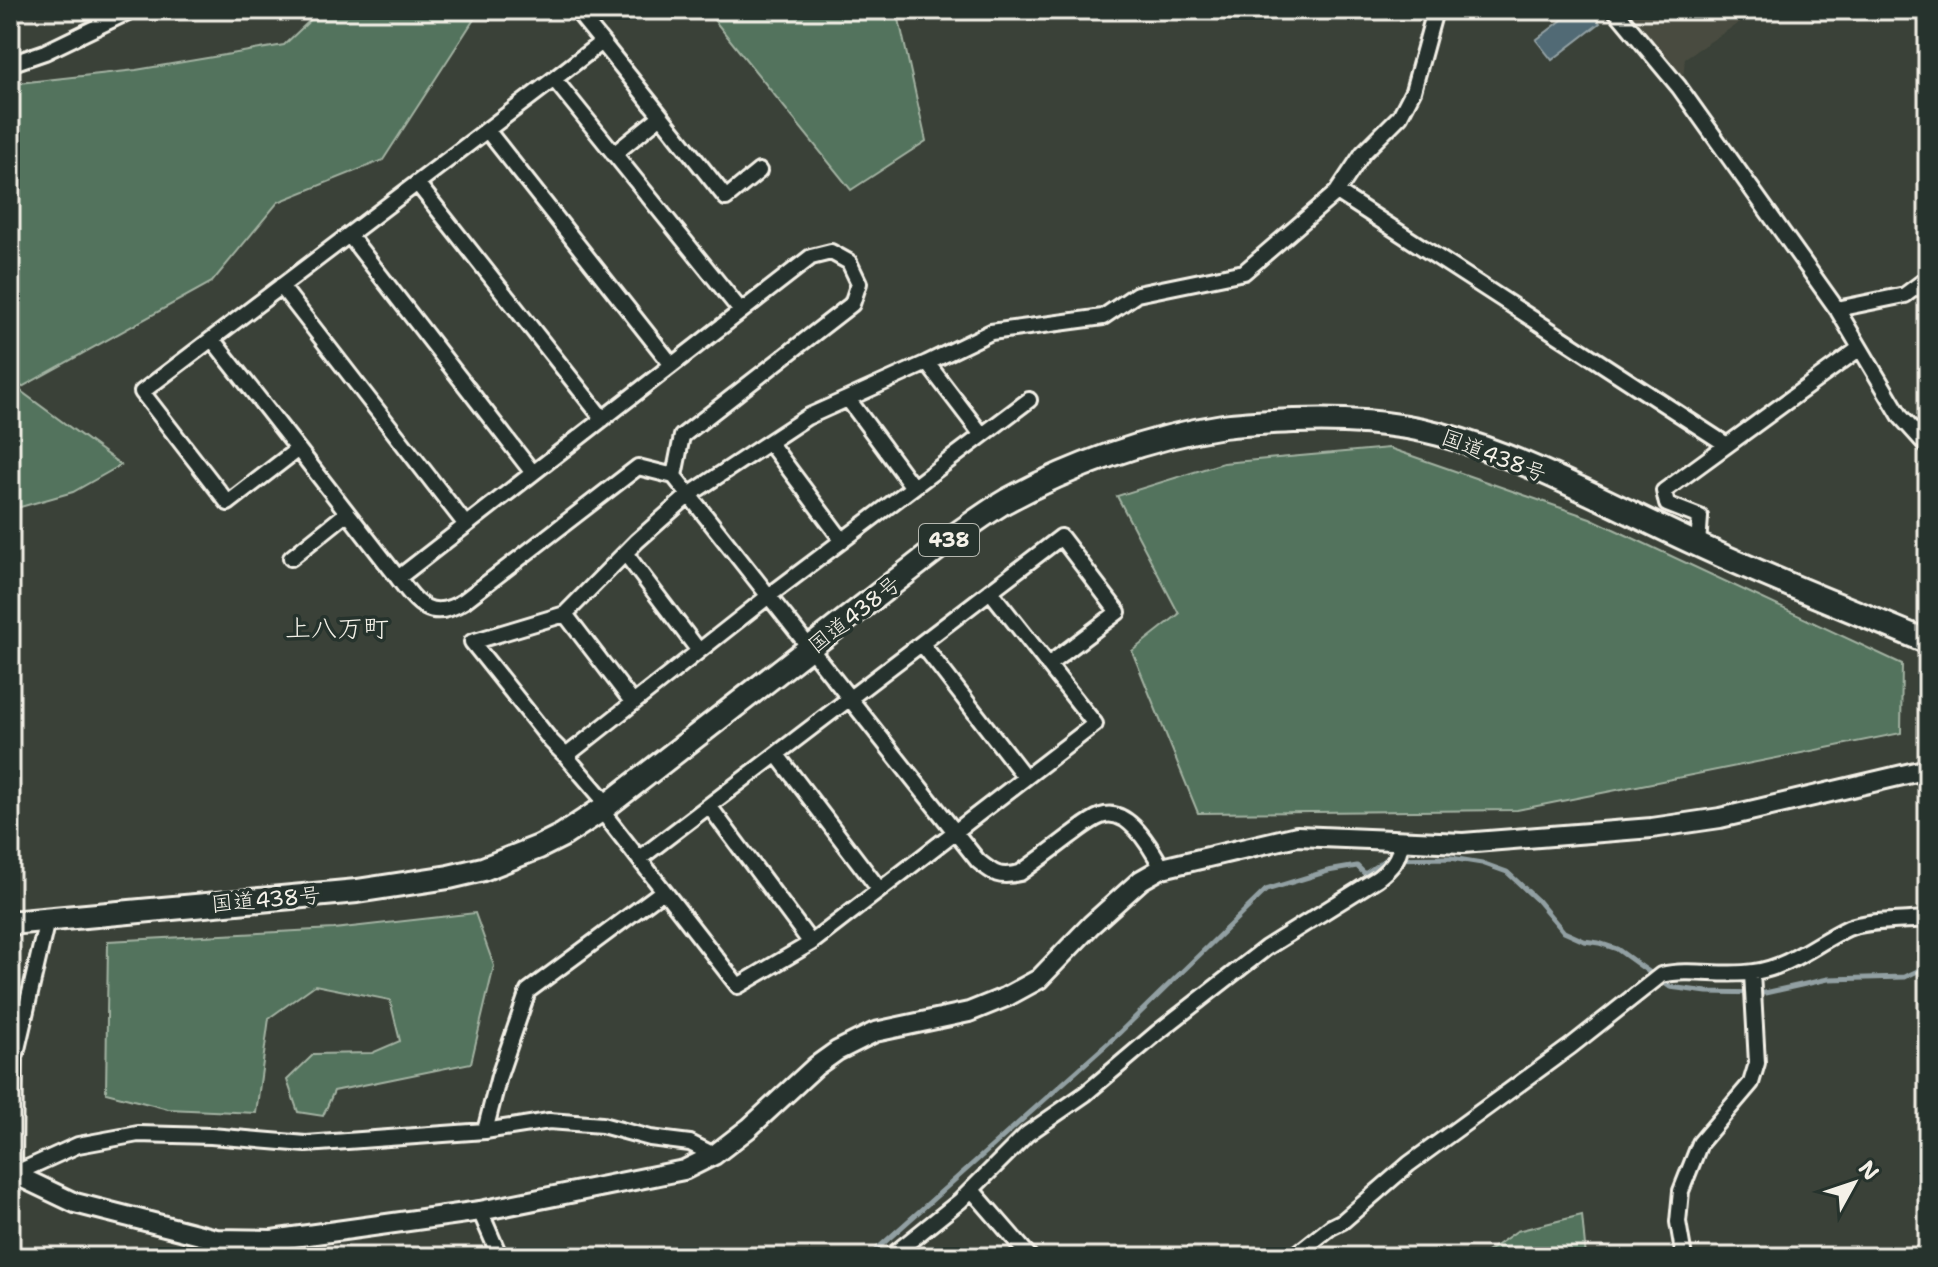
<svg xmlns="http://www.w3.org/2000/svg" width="1938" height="1267" font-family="'Shantell Sans','Klee One',sans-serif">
	<rect width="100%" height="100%" fill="#3a4138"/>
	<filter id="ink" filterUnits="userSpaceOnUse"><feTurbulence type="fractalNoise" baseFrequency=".0125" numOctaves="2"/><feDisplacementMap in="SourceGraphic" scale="16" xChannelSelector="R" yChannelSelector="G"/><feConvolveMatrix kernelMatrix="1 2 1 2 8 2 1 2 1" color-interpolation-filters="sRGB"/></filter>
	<g filter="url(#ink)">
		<path fill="#484b3f" d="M 1624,10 L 1751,10 L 1745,19 L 1685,58 L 1683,80 Z"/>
		<path fill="#52735d" stroke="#a3b2a2" stroke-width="2" d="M 321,10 L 480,10 L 383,160 L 278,202 L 212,282 L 18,389 L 121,465 L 73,492 L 10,510 L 10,84 L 136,70 L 284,45 Z
			M 706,10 L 897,10 L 926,141 L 851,190 Z
			M 1389,448 L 1590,518 L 1902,664 L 1901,733 L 1517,810 L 1198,813 L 1132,651 L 1179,614 L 1117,496 L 1223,463 Z
			M 475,913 L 494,966 L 471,1063 L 334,1091 L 323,1116 L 298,1112 L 287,1080 L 314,1054 L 372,1053 L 400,1041 L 390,1000 L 315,985 L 269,1018 L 256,1113 L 168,1109 L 106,1093 L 108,941 L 334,929 Z
			M 1582,1215 L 1586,1257 L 1480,1257 L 1517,1231 Z"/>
		<path fill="#516a75" stroke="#92a0a3" stroke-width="2" d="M 1575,10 L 1590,10 L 1600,23 L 1552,60 L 1536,40 Z"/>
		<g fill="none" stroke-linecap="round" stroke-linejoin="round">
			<path stroke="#92a0a3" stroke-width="5" d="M 868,1257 L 1115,1037 L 1266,890 L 1328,871 L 1357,866 L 1365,874 L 1386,859 L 1451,858 L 1482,863 L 1507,872 L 1537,900 L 1564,932 L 1584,941 L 1599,943 L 1617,949 L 1670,987 L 1707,992 L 1765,993 L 1828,979 L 1905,977 L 1928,966"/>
			<defs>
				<path id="minor" d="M 576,10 L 602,42
					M 1615,10 L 1679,87 L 1837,309 L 1901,417 L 1928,447
					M 10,64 L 45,52 L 132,10
					M 554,79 L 602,42 L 661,116 L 614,154
					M 661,116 L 726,198 L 759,171
					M 487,130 L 672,365
					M 417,183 L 603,419
					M 1337,192 L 1363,153 L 1400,116 L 1413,91 L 1433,18 L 1430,10
					M 349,235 L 533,473
					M 281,286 L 466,525
					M 1837,309 L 1905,295 L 1928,278
					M 212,339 L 298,449
					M 927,363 L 991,332 L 1103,317 L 1137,294 L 1244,272 L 1337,192 L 1727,445
					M 848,399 L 913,487
					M 769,442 L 842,540
					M 674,476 L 638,467 L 464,601 C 431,622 418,605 398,578 L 811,257 L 831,252 L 849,262 L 859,283 L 852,304 L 682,436 L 674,476 L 978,861 C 994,874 999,878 1020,873 C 1037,861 1053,849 1070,836 C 1080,829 1090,820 1101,816 C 1128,806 1152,849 1162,868
					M 1698,545 L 1700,517 L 1667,504 L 1664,491 L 1860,348
					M 625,553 L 699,651
					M 291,558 L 347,513
					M 398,578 L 298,449 L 228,503 L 142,392 L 554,79 L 741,311
					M 565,614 L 633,703
					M 922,644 L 1025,777
					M 777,755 L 879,889
					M 566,756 L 770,595 L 1029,400
					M 608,805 L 566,756 L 551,741 L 472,642 L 565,614 L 637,541 L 689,495 L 807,417 L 927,363 L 982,435
					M 709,806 L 811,943
					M 601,810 L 738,986 L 811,943 L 1095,724 L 990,591
					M 639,859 L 1061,537 L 1118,612 L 1048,665
					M 485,1131 L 499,1076 L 528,991 L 663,891
					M 14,1174 L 78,1145 L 138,1134 L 211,1136 L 306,1144 L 485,1131 L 549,1121 L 602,1125 L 650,1138 L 690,1143 L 714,1155
					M 10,1184 L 14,1174 L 15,1058 L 47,920
					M 972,1190 L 1030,1257
					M 480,1211 L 500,1257
					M 890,1257 L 960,1201 L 1027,1134 L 1085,1094 L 1157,1033 L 1266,948 L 1378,878 C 1392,867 1399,859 1401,842
					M 1293,1257 L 1331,1227 L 1343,1221 L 1409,1164 L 1571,1046 L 1661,975 C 1691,968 1723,977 1754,972 C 1790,967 1816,943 1848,928 C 1867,920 1906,921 1928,919
					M 1684,1257 L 1678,1222 L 1681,1191 L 1700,1143 L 1751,1083 L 1757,1063 L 1752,973"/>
				<path id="tertiary" d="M 10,1172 L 75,1203 L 216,1239 L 272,1240 L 480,1211 L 684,1170 L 714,1155 L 749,1128 L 816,1066 L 837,1051 L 875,1032 L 969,1012 L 1006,997 L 1039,979 L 1091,925 L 1141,880 L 1162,868 L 1297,836 L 1463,843 L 1652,828 L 1720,818 L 1928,769"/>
				<path id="trunk" d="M 10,923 L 357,891 L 449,877 L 483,869 L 539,847 L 563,835 L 601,810 L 951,538 C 969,526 987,512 1006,501 C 1070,466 1150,437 1223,426 C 1246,423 1271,422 1295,421 C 1340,419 1395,422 1439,434 C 1528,458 1611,505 1694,543 C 1771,579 1850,609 1928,642"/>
			</defs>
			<use href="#minor" stroke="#f4f1e8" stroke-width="20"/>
			<use href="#tertiary" stroke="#f4f1e8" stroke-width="24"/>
			<use href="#trunk" stroke="#f4f1e8" stroke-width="28"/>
			<use href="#minor" stroke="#26332d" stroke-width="14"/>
			<use href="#tertiary" stroke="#26332d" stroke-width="18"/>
			<use href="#trunk" stroke="#26332d" stroke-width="22"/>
		</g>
	</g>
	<g text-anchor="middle" stroke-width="7" stroke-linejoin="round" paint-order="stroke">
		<rect fill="#26332d" stroke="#b6b8b0" stroke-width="2" x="919" y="524" width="60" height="32" rx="6"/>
		<g font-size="20" font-weight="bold" fill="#f4f1e8">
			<text x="949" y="547">438</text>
		</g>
		<g font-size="22" fill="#f4f1e8" stroke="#26332d">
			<text transform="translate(1494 455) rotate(21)" y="8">国道438号</text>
			<text transform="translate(854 614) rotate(-38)" y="8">国道438号</text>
			<text transform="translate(266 899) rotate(-5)" y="8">国道438号</text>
		</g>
		<g font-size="26" fill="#f4f1e8" stroke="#26332d">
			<text x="337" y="637">上八万町</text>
		</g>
	</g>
	<rect width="1938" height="1267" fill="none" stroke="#26332d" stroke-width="40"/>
	<rect x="20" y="20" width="1898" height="1227" fill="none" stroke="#f4f1e8" stroke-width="3" filter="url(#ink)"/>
	<g transform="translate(1854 1183) rotate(50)" stroke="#26332d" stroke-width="6" paint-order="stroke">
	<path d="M0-6L14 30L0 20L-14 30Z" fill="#f4f1e8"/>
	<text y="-12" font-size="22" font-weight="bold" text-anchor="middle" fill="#f4f1e8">N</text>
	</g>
</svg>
